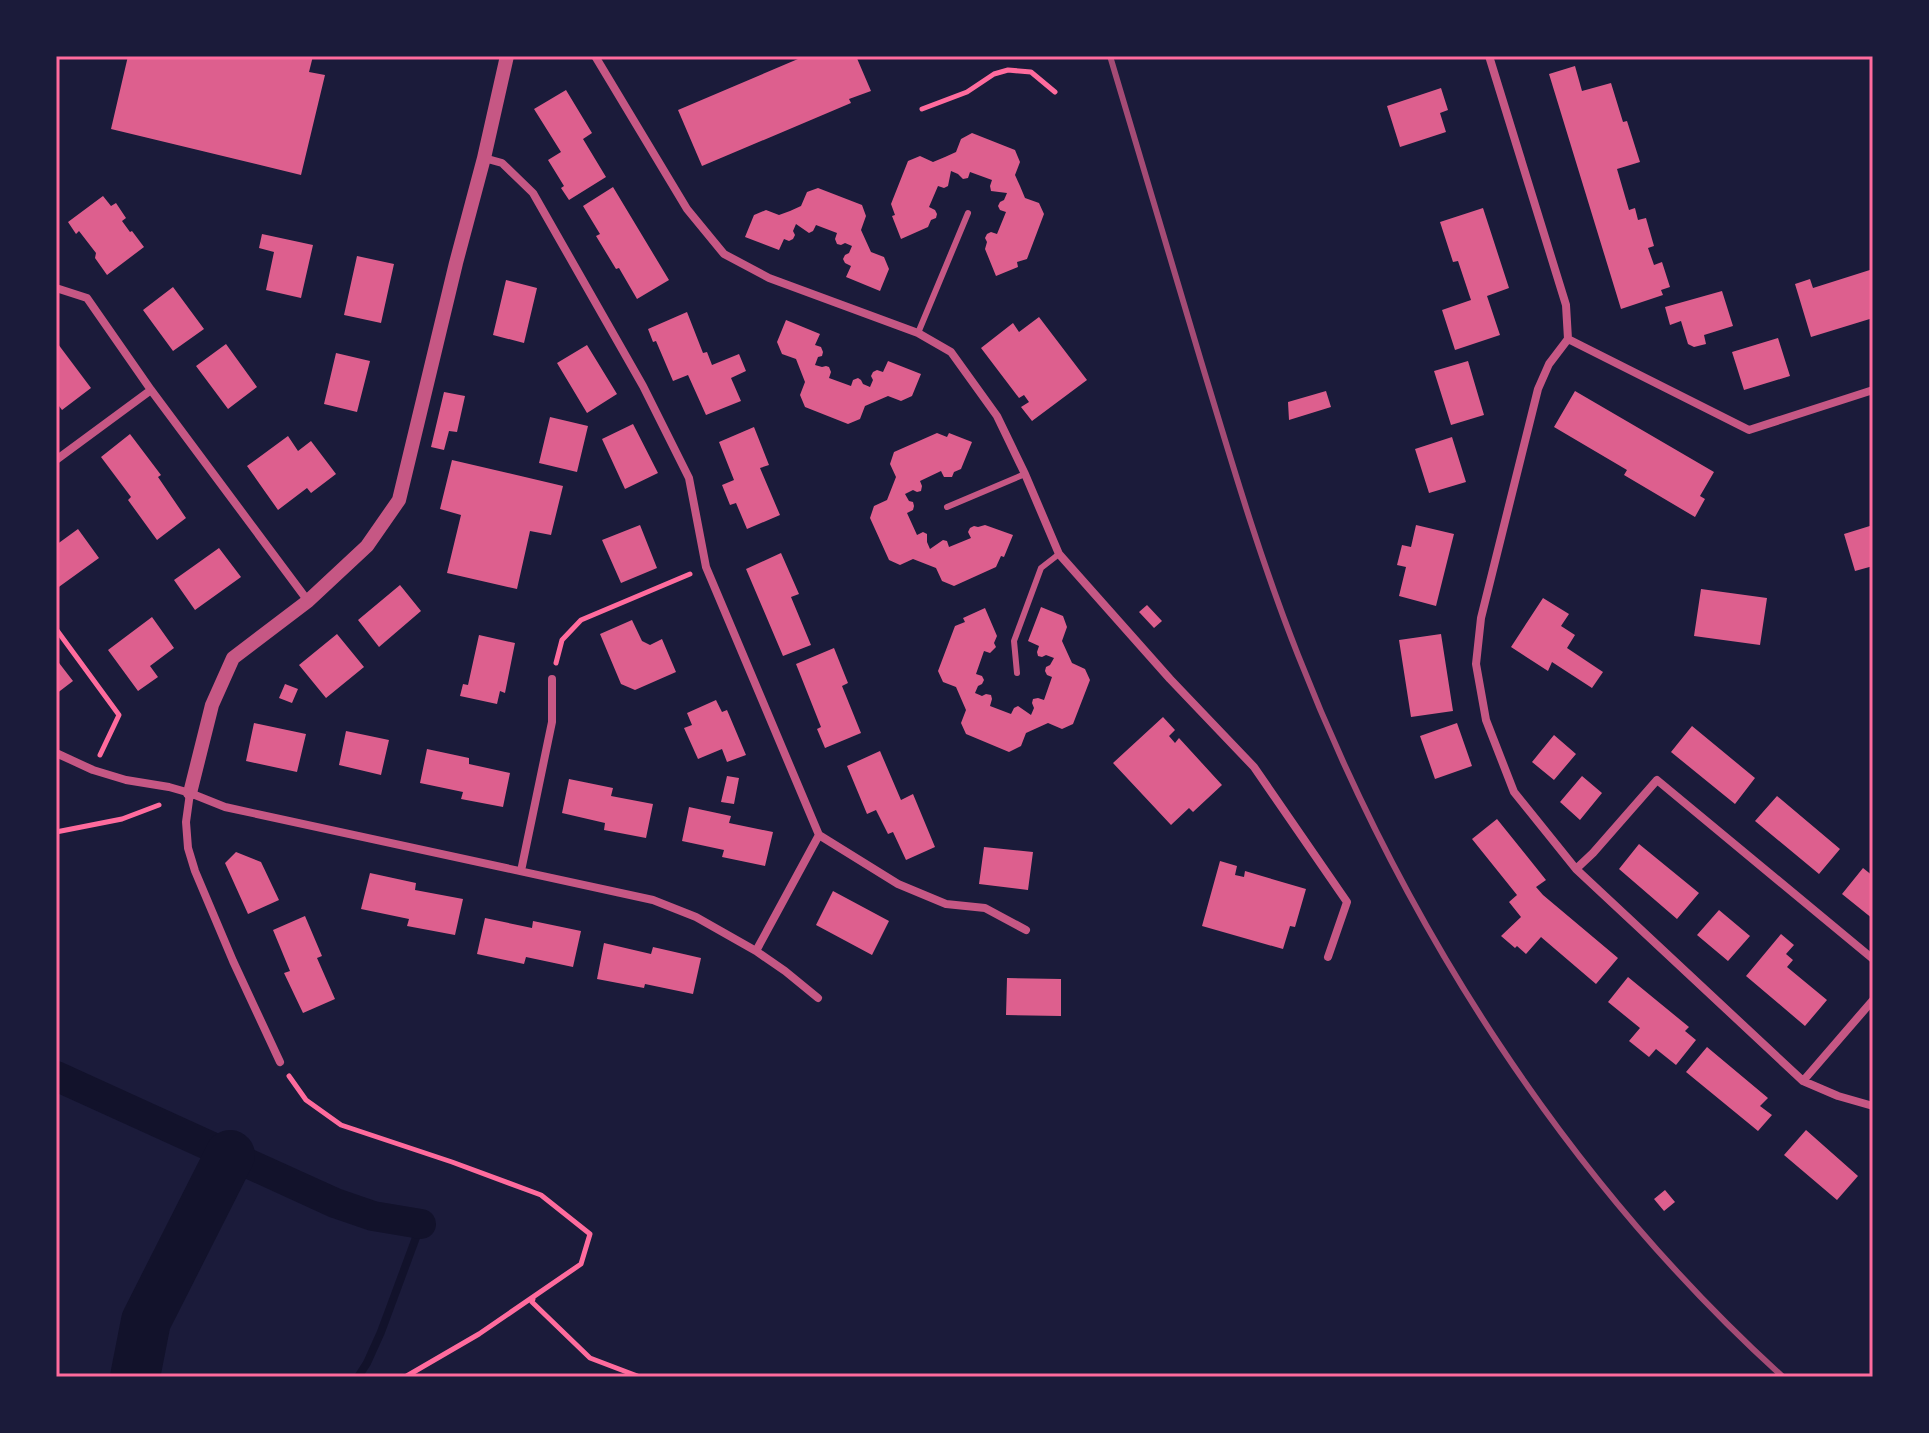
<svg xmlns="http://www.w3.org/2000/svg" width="1929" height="1433" font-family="Raleway,sans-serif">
	<rect width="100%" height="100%" fill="#1b1b3a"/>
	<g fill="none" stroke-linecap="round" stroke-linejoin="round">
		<path stroke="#12122b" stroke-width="8" d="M 358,1377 L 367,1363 L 381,1332 L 421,1224"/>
		<path stroke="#12122b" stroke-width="30" d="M 56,1076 L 335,1203 L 373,1216 L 421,1224"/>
		<path stroke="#12122b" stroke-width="50" d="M 135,1377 L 146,1321 L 230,1155"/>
	</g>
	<path fill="#dd5f8e" d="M 128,56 L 313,56 L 309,72 L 325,75 L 301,175 L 111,129 Z
		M 805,56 L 856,56 L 871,91 L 849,99 L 851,103 L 702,166 L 678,110 Z
		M 1575,66 L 1582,91 L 1611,83 L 1623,122 L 1627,121 L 1640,162 L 1617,169 L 1629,210 L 1635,208 L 1638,220 L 1646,218 L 1654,246 L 1648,248 L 1654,265 L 1662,262 L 1670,287 L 1661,290 L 1663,295 L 1621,309 L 1549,74 Z
		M 1441,88 L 1448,110 L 1440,113 L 1446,132 L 1400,147 L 1387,106 Z
		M 566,90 L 592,133 L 583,139 L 606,177 L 569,200 L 561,188 L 564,186 L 548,160 L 561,152 L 534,109 Z
		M 972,133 L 1015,150 L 1020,162 L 1015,175 L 1020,186 L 1025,198 L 1039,203 L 1044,214 L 1027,259 L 1017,262 L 1018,267 L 996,276 L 985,249 L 987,242 L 985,238 L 987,234 L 991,232 L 997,234 L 1006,212 L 1000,210 L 998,206 L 1000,202 L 1004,200 L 1007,193 L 991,191 L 990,186 L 992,180 L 970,172 L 968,178 L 963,179 L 958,174 L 951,171 L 948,186 L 944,188 L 938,186 L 929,207 L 935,210 L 937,214 L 936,218 L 931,220 L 928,227 L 901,239 L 892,216 L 895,215 L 891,204 L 908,161 L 920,156 L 933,162 L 945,157 L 956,152 L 961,139 Z
		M 613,187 L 669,280 L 637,299 L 619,268 L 616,269 L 596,236 L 600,234 L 583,206 Z
		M 818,188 L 862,205 L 866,216 L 861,230 L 871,252 L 884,257 L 889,269 L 880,291 L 846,277 L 851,266 L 845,263 L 843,259 L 845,255 L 849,253 L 852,246 L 845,243 L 841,245 L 837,244 L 835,239 L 837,233 L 816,225 L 813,231 L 809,233 L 796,224 L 793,231 L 795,235 L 793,239 L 789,241 L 784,239 L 779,250 L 745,237 L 754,215 L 766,210 L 779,215 L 790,211 L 801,206 L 807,192 Z
		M 103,196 L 111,206 L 116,203 L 126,218 L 122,221 L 130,232 L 132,231 L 144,247 L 107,275 L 95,258 L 96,253 L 79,231 L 76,234 L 68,222 Z
		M 1483,208 L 1509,288 L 1487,296 L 1500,335 L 1455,350 L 1442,310 L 1471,300 L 1458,261 L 1453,262 L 1440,222 Z
		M 262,234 L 313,245 L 301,298 L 266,290 L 274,252 L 259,248 Z
		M 357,256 L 394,264 L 381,323 L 344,315 Z
		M 1873,269 L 1873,318 L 1811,337 L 1795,284 L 1810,279 L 1813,288 Z
		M 506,280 L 537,288 L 524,343 L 493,335 Z
		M 173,287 L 204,329 L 173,351 L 143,310 Z
		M 1722,291 L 1733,326 L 1704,335 L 1706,344 L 1694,347 L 1688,344 L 1681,321 L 1670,325 L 1665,307 Z
		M 687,312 L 703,353 L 707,352 L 712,365 L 739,354 L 746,371 L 731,378 L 741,401 L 706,415 L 688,375 L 673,381 L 656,341 L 653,342 L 648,329 Z
		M 1039,317 L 1087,380 L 1032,421 L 1021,407 L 1029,402 L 1024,395 L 1019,398 L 981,348 L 1013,323 L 1019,332 Z
		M 786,320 L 820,334 L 815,345 L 821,347 L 823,352 L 822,356 L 818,357 L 815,365 L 822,367 L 826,366 L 829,367 L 831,372 L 829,378 L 851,386 L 853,380 L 858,378 L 861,380 L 863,384 L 870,387 L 873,380 L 871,376 L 873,372 L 877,370 L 883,372 L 888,361 L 921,374 L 912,396 L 901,401 L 888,396 L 865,406 L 860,419 L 848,424 L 805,407 L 800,395 L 805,382 L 796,359 L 782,354 L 777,342 Z
		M 1778,338 L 1790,376 L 1744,390 L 1732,352 Z
		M 58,344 L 91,388 L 62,410 L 56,402 L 56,346 Z
		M 226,344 L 257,387 L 228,409 L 196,366 Z
		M 587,345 L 617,394 L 587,413 L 557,363 Z
		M 336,353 L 370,361 L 357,412 L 324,404 Z
		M 1468,361 L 1484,415 L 1451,425 L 1434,371 Z
		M 1326,391 L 1331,407 L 1289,420 L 1288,402 Z
		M 1575,391 L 1714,472 L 1700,496 L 1705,499 L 1695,517 L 1624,475 L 1627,470 L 1554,427 Z
		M 444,392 L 465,396 L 457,432 L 449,431 L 444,450 L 431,447 Z
		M 550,417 L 588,426 L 577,472 L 539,463 Z
		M 633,424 L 658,473 L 625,489 L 602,439 Z
		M 754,427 L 769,465 L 760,468 L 780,515 L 747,529 L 736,503 L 730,505 L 722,485 L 734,480 L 719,442 Z
		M 937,433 L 947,437 L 949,433 L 972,442 L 961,469 L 954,472 L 952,477 L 944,477 L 941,471 L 920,481 L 922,486 L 921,491 L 917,492 L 913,490 L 905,494 L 909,501 L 913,502 L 914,506 L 913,510 L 907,513 L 917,535 L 923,532 L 927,534 L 927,542 L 930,549 L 943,540 L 947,541 L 949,547 L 971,538 L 968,532 L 970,528 L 974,526 L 978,527 L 985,525 L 1013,535 L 1004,557 L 1001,556 L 996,567 L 954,586 L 942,581 L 936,568 L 913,559 L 900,565 L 889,560 L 870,518 L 874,506 L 887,500 L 896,477 L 890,464 L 894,452 Z
		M 130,434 L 161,475 L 158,477 L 186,518 L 157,540 L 128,500 L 131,497 L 101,457 Z
		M 288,436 L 298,451 L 311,441 L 336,474 L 311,493 L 307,488 L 278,510 L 247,466 Z
		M 1452,437 L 1466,482 L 1429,493 L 1415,449 Z
		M 452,460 L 563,486 L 551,535 L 530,531 L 517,589 L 447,573 L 461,515 L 440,509 Z
		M 640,525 L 657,568 L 621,583 L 602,540 Z
		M 1416,525 L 1454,534 L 1436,606 L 1399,596 L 1406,567 L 1397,565 L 1402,545 L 1411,547 Z
		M 1873,525 L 1873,566 L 1855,571 L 1844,534 Z
		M 78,529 L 99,558 L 56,589 L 56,545 Z
		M 219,548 L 241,577 L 195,610 L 174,580 Z
		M 781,553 L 799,594 L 791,597 L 811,645 L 783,656 L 746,569 Z
		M 400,585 L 421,611 L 379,647 L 358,620 Z
		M 1701,589 L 1767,598 L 1760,645 L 1694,636 Z
		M 1543,598 L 1569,614 L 1561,626 L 1575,635 L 1567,648 L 1603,672 L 1592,688 L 1552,662 L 1548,671 L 1511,647 Z
		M 1147,605 L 1162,621 L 1154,628 L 1139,612 Z
		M 1041,607 L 1063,616 L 1067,627 L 1062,641 L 1072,663 L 1085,669 L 1090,680 L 1073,724 L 1062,729 L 1048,723 L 1026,733 L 1021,746 L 1009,752 L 966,734 L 961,723 L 966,710 L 956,687 L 943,682 L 938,671 L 955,626 L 965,622 L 963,618 L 985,608 L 997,636 L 994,643 L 996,647 L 990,653 L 984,651 L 976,674 L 982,676 L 984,680 L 982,684 L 978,686 L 975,693 L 982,696 L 986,694 L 991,695 L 992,699 L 990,706 L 1011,714 L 1014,708 L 1018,706 L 1031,715 L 1034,708 L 1032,703 L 1033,699 L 1038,698 L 1044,700 L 1052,677 L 1047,675 L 1045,671 L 1046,667 L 1050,665 L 1054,658 L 1046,655 L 1042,657 L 1038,656 L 1037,652 L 1039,646 L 1028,641 Z
		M 152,617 L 174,648 L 150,666 L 158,677 L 138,691 L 108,650 Z
		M 632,620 L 642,641 L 650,645 L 662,639 L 676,672 L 635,690 L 621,684 L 600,634 Z
		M 337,634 L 364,667 L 326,698 L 299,665 Z
		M 1441,634 L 1453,711 L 1411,717 L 1399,640 Z
		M 479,635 L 515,643 L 505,693 L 500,691 L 497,704 L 460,696 L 463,684 L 468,685 Z
		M 834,648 L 848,683 L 842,686 L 861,733 L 825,748 L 817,729 L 821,727 L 796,664 Z
		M 56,659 L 73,681 L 56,694 Z
		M 285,684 L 298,689 L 292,703 L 279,698 Z
		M 716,700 L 722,712 L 727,710 L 746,755 L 727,762 L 722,749 L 698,759 L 684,728 L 692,725 L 687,713 Z
		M 1163,717 L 1175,730 L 1169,736 L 1175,743 L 1179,738 L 1222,785 L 1193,812 L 1189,808 L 1171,825 L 1113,763 Z
		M 254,723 L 306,734 L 297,772 L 246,761 Z
		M 1457,723 L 1472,766 L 1435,779 L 1420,736 Z
		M 1692,726 L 1755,778 L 1735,804 L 1671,752 Z
		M 346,731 L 389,740 L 381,775 L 339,765 Z
		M 1554,735 L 1576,754 L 1554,780 L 1532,762 Z
		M 427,749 L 469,758 L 469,764 L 510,773 L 503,807 L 461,799 L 463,792 L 420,783 Z
		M 880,751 L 901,800 L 913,794 L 935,847 L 906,860 L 893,832 L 888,834 L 876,810 L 867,814 L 847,766 Z
		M 727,776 L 739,778 L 734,804 L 721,802 Z
		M 1582,776 L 1602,793 L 1580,820 L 1560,802 Z
		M 569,779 L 613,788 L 611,796 L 653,804 L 646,838 L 604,830 L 605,823 L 562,813 Z
		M 1777,796 L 1840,849 L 1819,874 L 1755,821 Z
		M 689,807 L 731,816 L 729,823 L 773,832 L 765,866 L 722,857 L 724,850 L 682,841 Z
		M 1497,819 L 1546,880 L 1536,887 L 1543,895 L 1618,958 L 1596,984 L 1541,937 L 1526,954 L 1517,946 L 1515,948 L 1501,936 L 1521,917 L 1509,902 L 1517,895 L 1472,839 Z
		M 1639,844 L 1699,893 L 1677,919 L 1619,869 Z
		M 984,847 L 1033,852 L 1028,890 L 979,884 Z
		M 236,852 L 261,862 L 279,900 L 248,914 L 225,863 Z
		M 1220,861 L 1237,866 L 1235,875 L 1244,877 L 1245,871 L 1306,889 L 1295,927 L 1290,926 L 1283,949 L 1202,926 Z
		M 1863,868 L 1873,876 L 1873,919 L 1842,894 Z
		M 370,873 L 416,883 L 415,890 L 463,899 L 455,935 L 407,926 L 409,919 L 361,909 Z
		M 833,891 L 889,921 L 872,955 L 816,925 Z
		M 1719,910 L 1750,936 L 1728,961 L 1697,935 Z
		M 305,916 L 322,956 L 317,958 L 335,999 L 303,1013 L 284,973 L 290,971 L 273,930 Z
		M 485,918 L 532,928 L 533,921 L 581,931 L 573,967 L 526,957 L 524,964 L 477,954 Z
		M 1781,934 L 1794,945 L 1786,954 L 1793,960 L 1787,967 L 1827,1000 L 1805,1026 L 1746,976 Z
		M 604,943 L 651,954 L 653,947 L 701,958 L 693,994 L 645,984 L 644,988 L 597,979 Z
		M 1628,977 L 1689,1027 L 1685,1031 L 1696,1040 L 1676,1065 L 1656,1049 L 1649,1057 L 1629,1041 L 1640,1028 L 1608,1002 Z
		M 1007,978 L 1061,979 L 1061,1016 L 1006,1015 Z
		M 1707,1047 L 1768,1098 L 1760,1106 L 1772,1115 L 1758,1131 L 1686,1072 Z
		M 1806,1130 L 1858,1176 L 1837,1200 L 1784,1155 Z
		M 1665,1190 L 1675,1202 L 1664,1211 L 1654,1199 Z"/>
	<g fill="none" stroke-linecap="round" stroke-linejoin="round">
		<path stroke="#ff6b9d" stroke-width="5" d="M 922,109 L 967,92 L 994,74 L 1008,70 L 1031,72 L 1055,92
			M 56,629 L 119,715 L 100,755
			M 556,663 L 562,640 L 581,620 L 690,574
			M 56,832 L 122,819 L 159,805
			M 289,1076 L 306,1100 L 341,1125 L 452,1162 L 541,1195 L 590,1234 L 581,1264 L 479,1334 L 405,1377
			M 533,1299 L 532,1302 L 590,1358 L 640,1377"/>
		<path stroke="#c65784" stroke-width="6" d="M 918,333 L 968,213
			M 947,507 L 1025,474
			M 1017,673 L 1014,641 L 1041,568 L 1059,554"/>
		<path stroke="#c65784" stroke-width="8" d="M 595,56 L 687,209 L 724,254 L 769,278 L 918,333 L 951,352 L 997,416 L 1025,474 L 1059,554 L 1170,679 L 1254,767 L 1347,902 L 1328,957
			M 1489,56 L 1566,305 L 1568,339
			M 484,158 L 502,163 L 533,193 L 643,386 L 689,478 L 706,567 L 819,835 L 898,884 L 946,904 L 985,908 L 1026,930
			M 56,288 L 87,298 L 151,390 L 308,601
			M 1568,339 L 1549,364 L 1538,389 L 1481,618 L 1476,664 L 1486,720 L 1514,792 L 1576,869 L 1803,1081 L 1838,1096 L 1873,1106
			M 1568,339 L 1749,430 L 1873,390
			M 56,460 L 151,390
			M 56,753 L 93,770 L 126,780 L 169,787 L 190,793 L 225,807 L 653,900 L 696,917 L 756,951 L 785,971 L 818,998
			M 190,793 L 186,822 L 188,848 L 195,871 L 233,961 L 280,1062
			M 1576,869 L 1593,853 L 1657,780 L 1873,959
			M 521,871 L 552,722 L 552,679
			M 756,951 L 819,835
			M 1803,1081 L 1873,1000"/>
		<path stroke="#c65784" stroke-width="14" d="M 190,793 L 212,705 L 233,658 L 308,601 L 367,546 L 399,500 L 456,263 L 484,158 L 507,56"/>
		<path stroke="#a44b75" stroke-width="6" d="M 1110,56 C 1140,158 1171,259 1201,361 C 1231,460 1260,559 1298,655 C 1405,928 1566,1180 1783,1377"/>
	</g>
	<rect width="1929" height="1433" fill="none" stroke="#1b1b3a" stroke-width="116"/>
	<rect x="58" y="58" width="1813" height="1317" fill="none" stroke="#ff6b9d" stroke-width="3"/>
</svg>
